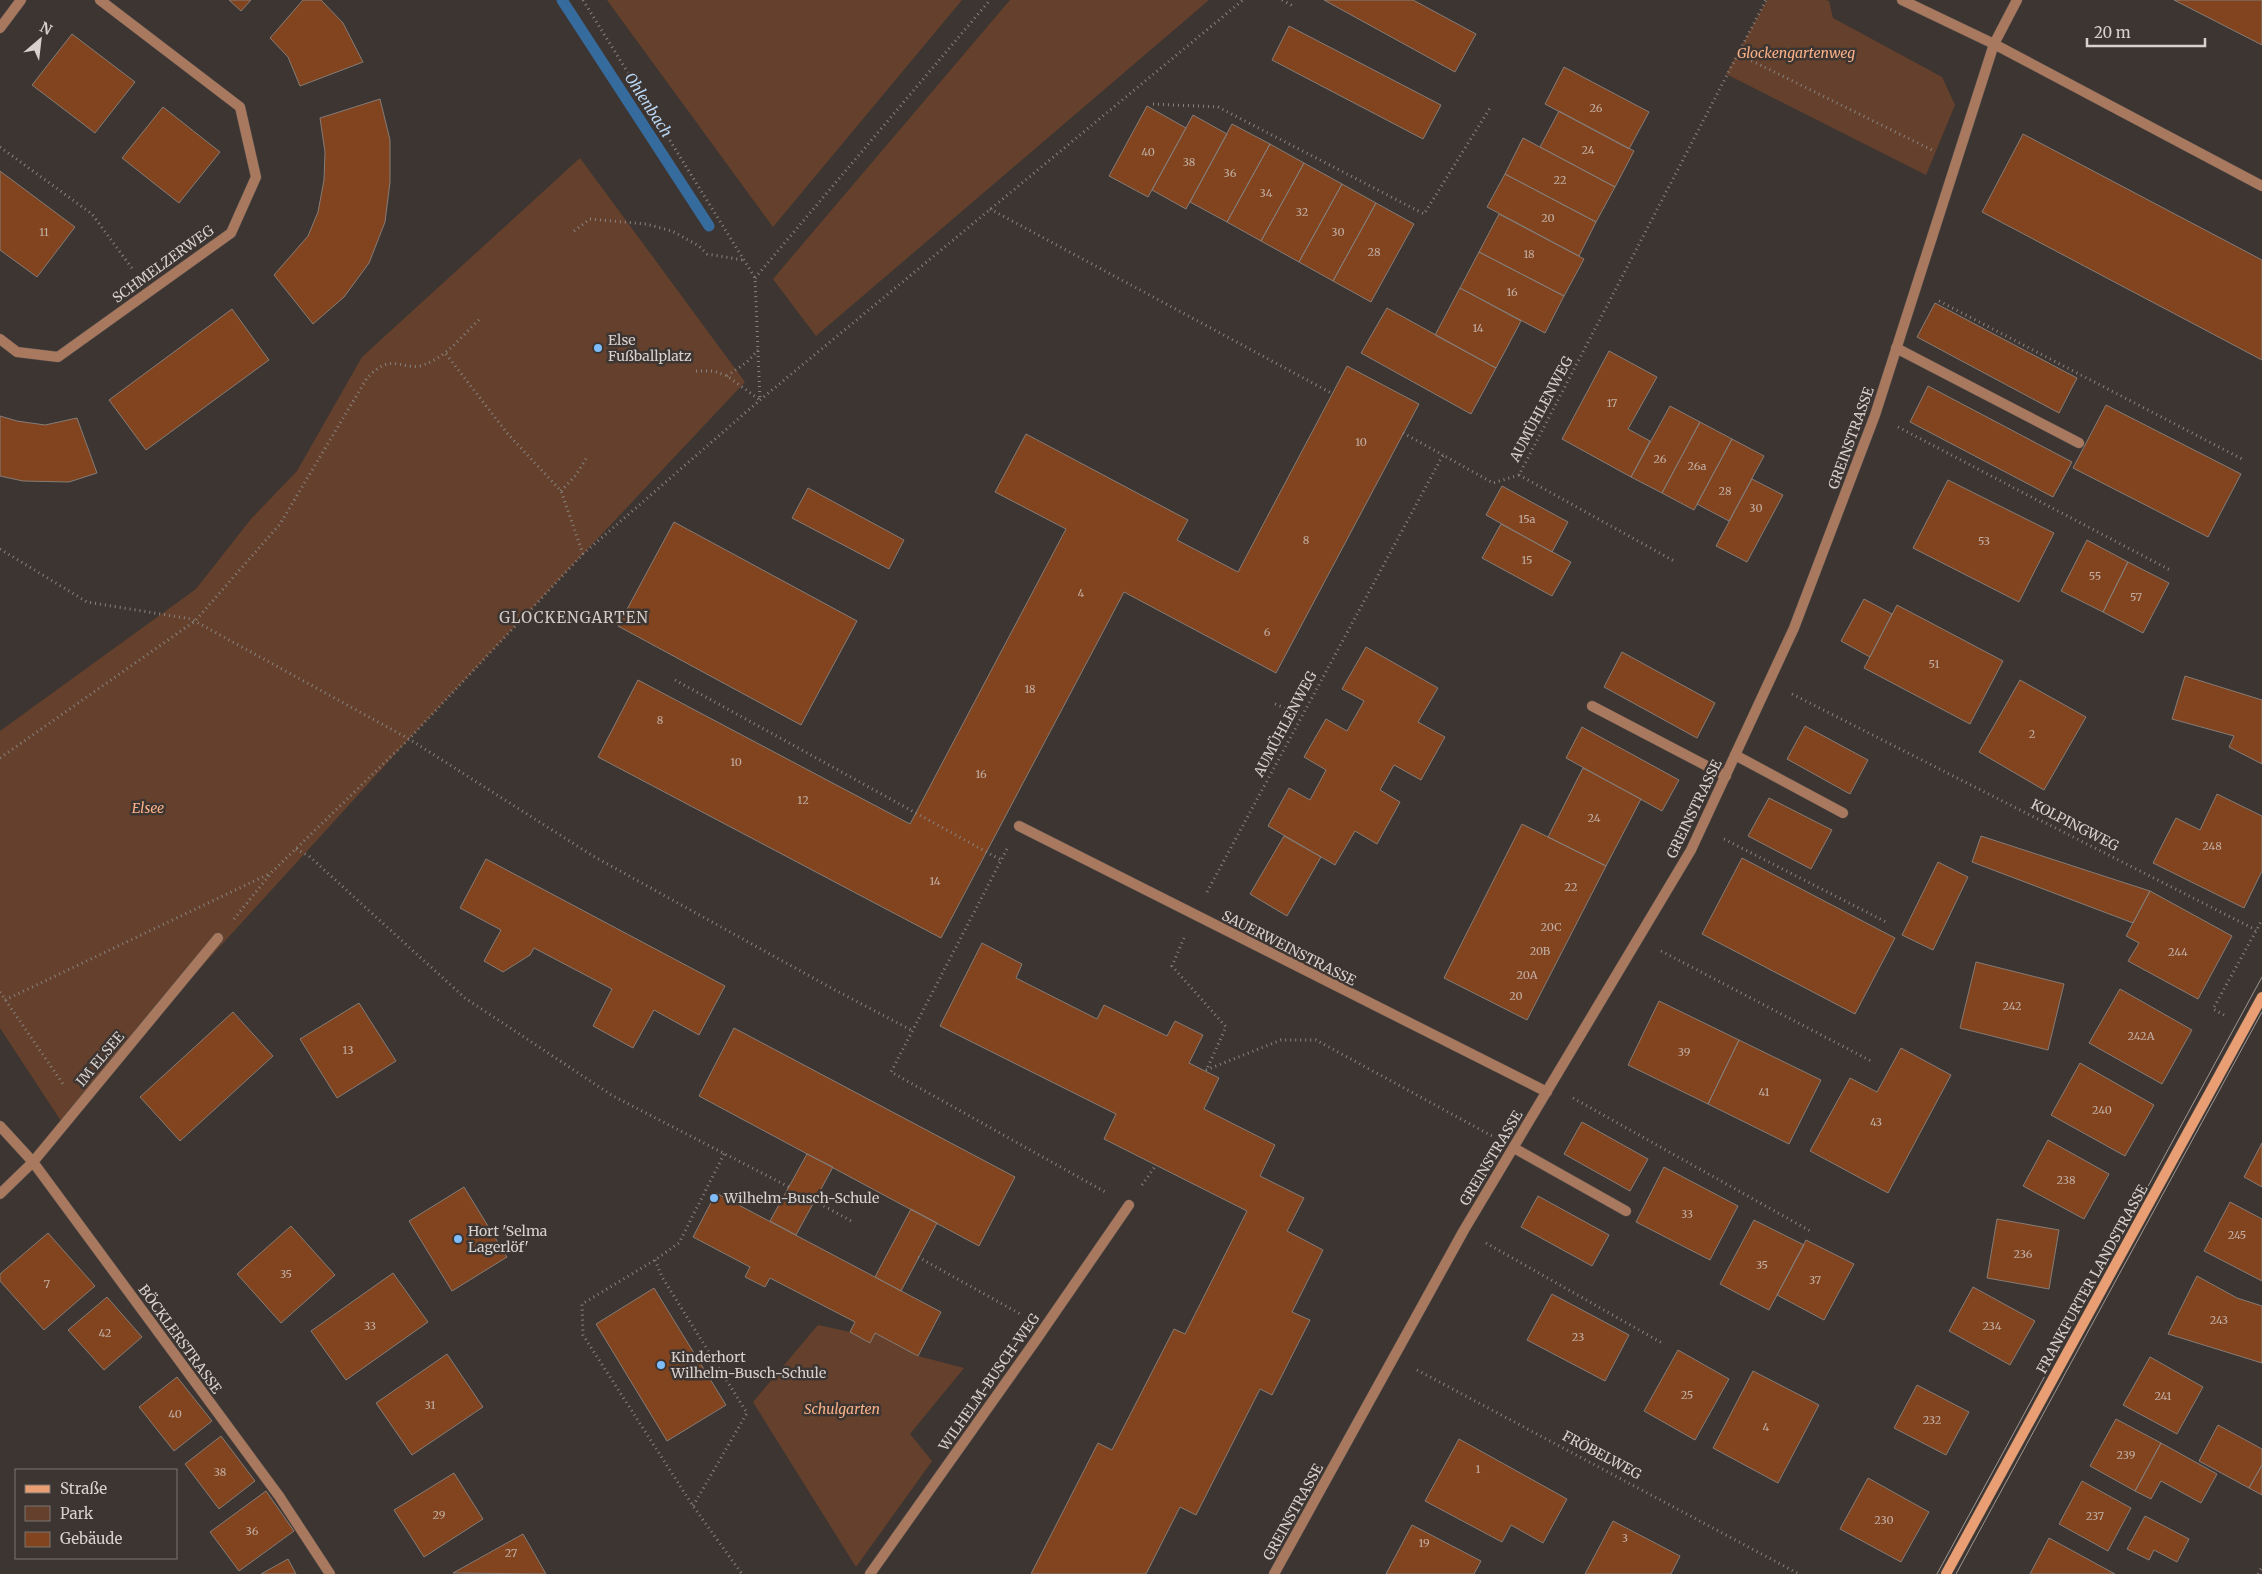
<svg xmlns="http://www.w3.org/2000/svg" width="2262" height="1574" font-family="Merriweather,serif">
	<rect width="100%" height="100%" fill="#3d3531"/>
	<path fill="#65412d" d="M 607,0 L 962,0 L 773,227 Z
		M 1010,0 L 1209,0 L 816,336 L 773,279 Z
		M 1767,0 L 1825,0 L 1829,1 L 1833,18 L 1942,77 L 1955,105 L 1926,175 L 1726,74 Z
		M 580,158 L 745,382 L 409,739 L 61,1121 L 0,1028 L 0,731 L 196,589 L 251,519 L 297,471 L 362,357 Z
		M 818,1325 L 850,1332 L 869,1343 L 875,1333 L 918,1356 L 964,1368 L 910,1434 L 932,1461 L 856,1567 L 753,1402 Z"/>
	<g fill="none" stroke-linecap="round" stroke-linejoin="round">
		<path stroke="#366b9d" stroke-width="11" d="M 562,0 L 709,226"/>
	</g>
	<path fill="#81441f" stroke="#857c77" d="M 229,0 L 251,0 L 241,11 Z
		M 303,0 L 321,0 L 343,23 L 363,62 L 300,86 L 288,57 L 270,38 Z
		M 1324,0 L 1413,0 L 1476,34 L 1455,72 Z
		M 2174,0 L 2262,0 L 2262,45 Z
		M 1289,26 L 1441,105 L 1423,139 L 1272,60 Z
		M 72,34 L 135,82 L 95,133 L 32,85 Z
		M 1564,67 L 1649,112 L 1629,149 L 1545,104 Z
		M 380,99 L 390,140 L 390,182 L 385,222 L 369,263 L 344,297 L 313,324 L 274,275 L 308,236 L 318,212 L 324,180 L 325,152 L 320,118 Z
		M 1147,106 L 1186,128 L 1148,197 L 1109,176 Z
		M 163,107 L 220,152 L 179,203 L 122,158 Z
		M 1559,111 L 1634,151 L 1615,187 L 1540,147 Z
		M 1193,115 L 1227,134 L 1186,209 L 1152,190 Z
		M 1232,124 L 1270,144 L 1227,222 L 1190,202 Z
		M 2023,134 L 2262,260 L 2262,360 L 1982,212 Z
		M 1523,138 L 1615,187 L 1596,222 L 1505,174 Z
		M 1270,144 L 1304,163 L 1261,241 L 1227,222 Z
		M 1304,163 L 1342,184 L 1299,262 L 1261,241 Z
		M 0,171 L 75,227 L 37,277 L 0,250 Z
		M 1505,174 L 1596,222 L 1579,256 L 1487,207 Z
		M 1342,184 L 1376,203 L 1333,281 L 1299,262 Z
		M 1376,203 L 1414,224 L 1371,302 L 1333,281 Z
		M 1499,214 L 1584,259 L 1564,296 L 1479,252 Z
		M 1479,252 L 1564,296 L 1545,333 L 1460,288 Z
		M 1460,288 L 1521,321 L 1496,368 L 1435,335 Z
		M 1935,303 L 2077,378 L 2059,413 L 1917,337 Z
		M 1387,308 L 1496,368 L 1471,414 L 1361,353 Z
		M 232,309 L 269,360 L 146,450 L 109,400 Z
		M 1609,351 L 1657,377 L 1628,429 L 1650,441 L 1631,477 L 1562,439 Z
		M 1347,366 L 1419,404 L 1276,673 L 1124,592 L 941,938 L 598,757 L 638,680 L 910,824 L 1066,529 L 995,492 L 1026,434 L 1188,520 L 1177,540 L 1238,572 Z
		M 1928,386 L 2072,462 L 2053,497 L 1910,422 Z
		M 2106,405 L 2241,474 L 2208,537 L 2073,468 Z
		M 1670,406 L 1700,422 L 1662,493 L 1631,477 Z
		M 0,416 L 17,421 L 45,425 L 77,418 L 97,473 L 69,482 L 23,481 L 0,476 Z
		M 1700,422 L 1732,439 L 1694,510 L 1662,493 Z
		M 1732,439 L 1764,456 L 1729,521 L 1697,504 Z
		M 1752,479 L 1783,495 L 1747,562 L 1716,546 Z
		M 1948,480 L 2054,533 L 2019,602 L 1913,548 Z
		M 1502,486 L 1568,522 L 1552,552 L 1486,515 Z
		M 808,488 L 904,540 L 889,569 L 792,518 Z
		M 674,522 L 857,621 L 801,725 L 618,626 Z
		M 1501,524 L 1571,562 L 1552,596 L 1482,558 Z
		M 2087,540 L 2128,562 L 2103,612 L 2061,591 Z
		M 2128,562 L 2169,583 L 2143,633 L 2103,612 Z
		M 1864,599 L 1892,614 L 1870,657 L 1841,641 Z
		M 1897,605 L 2003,661 L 1970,724 L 1864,668 Z
		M 1366,647 L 1438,688 L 1418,722 L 1445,737 L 1421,780 L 1394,765 L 1380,790 L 1400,802 L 1377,844 L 1355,831 L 1335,865 L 1268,826 L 1289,788 L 1310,800 L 1326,770 L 1304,757 L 1326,719 L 1347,731 L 1364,701 L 1342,689 Z
		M 1622,652 L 1715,703 L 1697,738 L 1604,687 Z
		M 2185,676 L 2262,700 L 2262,764 L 2229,747 L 2234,736 L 2172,719 Z
		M 2020,680 L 2086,717 L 2044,790 L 1979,752 Z
		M 1805,726 L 1868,760 L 1850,794 L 1787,759 Z
		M 1582,727 L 1679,780 L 1662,811 L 1566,758 Z
		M 1583,768 L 1641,799 L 1606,866 L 1548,837 Z
		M 2217,794 L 2262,816 L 2262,871 L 2244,908 L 2153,863 L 2176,818 L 2200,830 Z
		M 1769,798 L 1832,830 L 1811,869 L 1748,836 Z
		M 1522,824 L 1606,866 L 1527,1020 L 1444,978 Z
		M 1284,836 L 1321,857 L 1287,916 L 1250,894 Z
		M 1981,836 L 2122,882 L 2150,891 L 2133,923 L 1972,862 Z
		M 1742,858 L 1895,938 L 1855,1014 L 1702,934 Z
		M 486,859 L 725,986 L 699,1035 L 654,1010 L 633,1048 L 593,1026 L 612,989 L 534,948 L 530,955 L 503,972 L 484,961 L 501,930 L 460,908 Z
		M 1938,862 L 1968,877 L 1933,950 L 1902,935 Z
		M 2150,891 L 2232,936 L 2198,999 L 2128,961 L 2139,943 L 2126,936 Z
		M 982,943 L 1022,964 L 1016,978 L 1097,1019 L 1104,1005 L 1167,1036 L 1175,1021 L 1203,1035 L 1189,1063 L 1219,1078 L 1204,1109 L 1275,1145 L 1260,1176 L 1304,1198 L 1287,1231 L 1323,1250 L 1292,1312 L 1310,1320 L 1272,1395 L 1260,1389 L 1196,1515 L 1180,1507 L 1146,1574 L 1031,1574 L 1098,1443 L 1112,1450 L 1174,1329 L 1185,1334 L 1247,1211 L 1104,1139 L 1116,1114 L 940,1026 Z
		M 1976,962 L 2064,984 L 2048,1050 L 1960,1028 Z
		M 2120,989 L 2192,1030 L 2162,1084 L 2089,1043 Z
		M 1659,1001 L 1739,1040 L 1708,1104 L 1628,1065 Z
		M 359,1003 L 396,1061 L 337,1098 L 300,1039 Z
		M 233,1012 L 273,1056 L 180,1141 L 140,1097 Z
		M 734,1028 L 1015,1177 L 979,1246 L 699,1096 Z
		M 1739,1040 L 1821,1080 L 1789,1144 L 1708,1104 Z
		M 1901,1048 L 1951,1075 L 1888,1193 L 1810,1151 L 1850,1078 L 1877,1092 Z
		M 2080,1063 L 2154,1105 L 2125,1156 L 2051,1115 Z
		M 1582,1122 L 1648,1159 L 1630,1191 L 1564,1154 Z
		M 2048,1140 L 2109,1174 L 2084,1219 L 2023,1186 Z
		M 2262,1143 L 2262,1187 L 2244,1177 Z
		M 807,1154 L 833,1167 L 796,1235 L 770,1221 Z
		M 1664,1167 L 1738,1206 L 1710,1260 L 1636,1222 Z
		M 464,1187 L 507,1257 L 452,1291 L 409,1221 Z
		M 716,1193 L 941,1312 L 918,1356 L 875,1333 L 870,1343 L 850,1332 L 855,1322 L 770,1278 L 765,1287 L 745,1277 L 750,1267 L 693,1237 Z
		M 1538,1196 L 1609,1235 L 1592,1266 L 1521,1227 Z
		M 2230,1202 L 2262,1219 L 2262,1281 L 2204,1251 Z
		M 911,1209 L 937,1223 L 901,1291 L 875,1277 Z
		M 1997,1219 L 2059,1230 L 2049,1289 L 1987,1278 Z
		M 1754,1220 L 1804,1245 L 1769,1310 L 1720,1284 Z
		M 291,1226 L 335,1275 L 281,1323 L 237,1274 Z
		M 48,1233 L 95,1286 L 44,1330 L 0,1281 L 0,1274 Z
		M 1806,1240 L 1854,1264 L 1824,1320 L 1777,1295 Z
		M 393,1273 L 428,1322 L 346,1380 L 311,1331 Z
		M 2197,1276 L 2237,1298 L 2262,1306 L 2262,1363 L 2168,1334 Z
		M 1973,1287 L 2035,1321 L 2010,1365 L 1949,1331 Z
		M 654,1288 L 726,1405 L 667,1441 L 596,1324 Z
		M 1552,1294 L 1629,1335 L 1605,1381 L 1527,1340 Z
		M 107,1297 L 142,1337 L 104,1370 L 68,1330 Z
		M 1678,1350 L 1729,1379 L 1695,1440 L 1644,1411 Z
		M 447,1354 L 483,1407 L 412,1455 L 376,1403 Z
		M 2150,1357 L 2203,1387 L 2177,1434 L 2123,1405 Z
		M 1753,1371 L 1819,1405 L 1778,1483 L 1713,1448 Z
		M 177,1377 L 212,1421 L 174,1451 L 139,1407 Z
		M 1917,1385 L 1969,1412 L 1946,1455 L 1894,1428 Z
		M 2116,1419 L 2161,1443 L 2135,1491 L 2090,1466 Z
		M 2218,1425 L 2262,1449 L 2262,1465 L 2249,1488 L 2199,1461 Z
		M 221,1436 L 255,1481 L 219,1509 L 185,1464 Z
		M 1459,1439 L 1567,1499 L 1543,1543 L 1511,1525 L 1502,1542 L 1425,1501 Z
		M 2161,1443 L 2217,1474 L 2201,1503 L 2161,1481 L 2151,1499 L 2135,1491 Z
		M 2262,1465 L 2262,1495 L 2249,1488 Z
		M 454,1473 L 483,1519 L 424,1557 L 394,1510 Z
		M 1868,1478 L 1929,1512 L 1901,1562 L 1840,1529 Z
		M 2082,1481 L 2131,1508 L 2108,1551 L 2059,1524 Z
		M 266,1491 L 294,1531 L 239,1571 L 210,1532 Z
		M 2145,1516 L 2189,1539 L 2177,1562 L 2154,1550 L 2149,1560 L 2127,1549 Z
		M 1613,1521 L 1680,1556 L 1671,1574 L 1585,1574 Z
		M 1412,1525 L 1481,1561 L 1474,1574 L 1386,1574 Z
		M 523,1534 L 546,1574 L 453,1573 Z
		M 2049,1538 L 2115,1574 L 2030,1574 Z
		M 288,1559 L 296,1574 L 261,1574 Z"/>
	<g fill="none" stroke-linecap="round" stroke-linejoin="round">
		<defs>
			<path id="lane" d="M 1896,348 L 2079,443
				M 1592,706 L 1726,776
				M 1735,755 L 1843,813
				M 1514,1148 L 1626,1211"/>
			<path id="street" d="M 1902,0 L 1994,44 L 2262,186
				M 0,28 L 21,0
				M 0,339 L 17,352 L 58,357 L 231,233 L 256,177 L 240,107 L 100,0
				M 1019,826 L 1547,1092
				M 0,1126 L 33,1162 L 279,1496 L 330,1574
				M 0,1194 L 33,1162 L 218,938
				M 870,1574 L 1036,1340 L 1129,1205
				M 1274,1574 L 1464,1230 L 1691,850 L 1794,628 L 1875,415 L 1994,44 L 2017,0"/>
			<path id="secondary" d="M 1946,1574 L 2262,997"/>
		</defs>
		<use href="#lane" stroke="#59514d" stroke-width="11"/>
		<use href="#street" stroke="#59514d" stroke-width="11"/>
		<use href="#secondary" stroke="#59514d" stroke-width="11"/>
		<path stroke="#89837f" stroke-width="3" stroke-dasharray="1 4" stroke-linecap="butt" d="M 583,0 L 755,278 L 760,400
			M 1282,0 L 1295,7
			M 1738,54 L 1934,151
			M 1153,104 L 1218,107 L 1424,214 L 1490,108
			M 0,147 L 92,214 L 134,271
			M 990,209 L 1333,394
			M 574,231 L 590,219 L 646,224 L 672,231 L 699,246 L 707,254 L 743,260
			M 755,278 L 990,0
			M 1939,301 L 2242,459
			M 446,354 L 507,433 L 561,491 L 583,554
			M 696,371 L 714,371 L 727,376 L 760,400
			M 727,376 L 747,362 L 758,350
			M 1898,427 L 2172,571
			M 1403,433 L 1443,455
			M 1519,475 L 1674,561
			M 561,491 L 576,475 L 587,457
			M 0,549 L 87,602 L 191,619 L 409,739 L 593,856 L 833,989 L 913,1031
			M 675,680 L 1001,860
			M 1792,694 L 2256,930
			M 1275,704 L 1302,715
			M 0,758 L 195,621 L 280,524 L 367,378 C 371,374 376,369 382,366 C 394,359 407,369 420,366 C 447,358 461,336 481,318
			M 1724,839 L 1888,923
			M 296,849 L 309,856 L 465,998 L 613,1096 L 789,1187
			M 1007,849 L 891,1072 L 1107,1193
			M 1207,892 L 1443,455 L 1493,483 L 1519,475 L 1766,0
			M 234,919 L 272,872 L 409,739 L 583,554 L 760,400 L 1243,0
			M 1184,938 L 1172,966 L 1226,1027 L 1206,1071
			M 1661,951 L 1871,1061
			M 0,992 L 63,1084
			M 5,1000 L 271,873
			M 2224,1015 L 2213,1009 L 2262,920
			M 1206,1070 L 1281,1040 L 1316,1040 L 1492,1136
			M 1573,1098 L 1812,1232
			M 724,1154 L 679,1243 L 655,1260 L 582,1304 L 583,1335 L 693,1506 L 742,1574
			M 1142,1185 L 1156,1165
			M 815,1201 L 853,1222
			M 1486,1243 L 1662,1343
			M 918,1257 L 1022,1315
			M 655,1260 L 662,1277 L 747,1413 L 693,1506
			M 1417,1370 L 1799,1574
			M 2258,1574 L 2262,1567"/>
		<use href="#lane" stroke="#a9795f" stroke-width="10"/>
		<use href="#street" stroke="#a9795f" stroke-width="10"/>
		<use href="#secondary" stroke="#e99e73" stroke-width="10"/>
		<path stroke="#9d9794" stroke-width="1" d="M 1937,1574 L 2262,977
			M 1956,1574 L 2262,1012"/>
	</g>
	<g fill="#7fbdfa" stroke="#3d3531" stroke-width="2">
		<circle cx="598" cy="348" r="5"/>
		<circle cx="714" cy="1198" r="5"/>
		<circle cx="458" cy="1239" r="5"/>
		<circle cx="661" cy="1365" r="5"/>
	</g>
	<g text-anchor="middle" stroke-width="5" stroke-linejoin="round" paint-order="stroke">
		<g font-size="11" fill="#c2aea3">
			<text x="1596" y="112">26</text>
			<text x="1588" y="154">24</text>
			<text x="1148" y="156">40</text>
			<text x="1189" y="166">38</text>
			<text x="1230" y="177">36</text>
			<text x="1560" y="184">22</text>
			<text x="1266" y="197">34</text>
			<text x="1302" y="216">32</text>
			<text x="1548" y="222">20</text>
			<text x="44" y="236">11</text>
			<text x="1338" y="236">30</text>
			<text x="1374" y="256">28</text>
			<text x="1529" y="258">18</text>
			<text x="1512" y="296">16</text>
			<text x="1478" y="332">14</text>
			<text x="1612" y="407">17</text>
			<text x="1361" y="446">10</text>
			<text x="1660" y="463">26</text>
			<text x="1697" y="470">26a</text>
			<text x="1725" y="495">28</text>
			<text x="1756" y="512">30</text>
			<text x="1527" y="523">15a</text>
			<text x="1306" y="544">8</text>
			<text x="1984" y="545">53</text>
			<text x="1527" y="564">15</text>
			<text x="2095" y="580">55</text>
			<text x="1081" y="597">4</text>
			<text x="2136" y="601">57</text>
			<text x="1267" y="636">6</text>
			<text x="1934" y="668">51</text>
			<text x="1030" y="693">18</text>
			<text x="660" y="724">8</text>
			<text x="2032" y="738">2</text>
			<text x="736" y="766">10</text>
			<text x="981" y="778">16</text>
			<text x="803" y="804">12</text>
			<text x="1594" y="822">24</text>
			<text x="2212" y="850">248</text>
			<text x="935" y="885">14</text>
			<text x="1571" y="891">22</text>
			<text x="1551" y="931">20C</text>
			<text x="1540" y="955">20B</text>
			<text x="2178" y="956">244</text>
			<text x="1527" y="979">20A</text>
			<text x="1516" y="1000">20</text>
			<text x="2012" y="1010">242</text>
			<text x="2141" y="1040">242A</text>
			<text x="348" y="1054">13</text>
			<text x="1684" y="1056">39</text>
			<text x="1764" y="1096">41</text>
			<text x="2102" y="1114">240</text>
			<text x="1876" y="1126">43</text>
			<text x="2066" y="1184">238</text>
			<text x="1687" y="1218">33</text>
			<text x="2237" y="1239">245</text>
			<text x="2023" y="1258">236</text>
			<text x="1762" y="1269">35</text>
			<text x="286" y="1278">35</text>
			<text x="1815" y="1284">37</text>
			<text x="47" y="1288">7</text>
			<text x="2219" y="1324">243</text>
			<text x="370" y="1330">33</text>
			<text x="1992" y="1330">234</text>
			<text x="105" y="1337">42</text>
			<text x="1578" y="1341">23</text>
			<text x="1687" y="1399">25</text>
			<text x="2163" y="1400">241</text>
			<text x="430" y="1409">31</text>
			<text x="175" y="1418">40</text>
			<text x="1932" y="1424">232</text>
			<text x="1766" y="1431">4</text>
			<text x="2126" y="1459">239</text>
			<text x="1478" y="1473">1</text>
			<text x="220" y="1476">38</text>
			<text x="439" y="1519">29</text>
			<text x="2095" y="1520">237</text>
			<text x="1884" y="1524">230</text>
			<text x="252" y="1535">36</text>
			<text x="1625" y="1542">3</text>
			<text x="1424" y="1547">19</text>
			<text x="511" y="1557">27</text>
		</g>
		<g font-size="14" font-style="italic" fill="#fab188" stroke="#3d3531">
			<text x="1796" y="58">Glockengartenweg</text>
			<text x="148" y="813">Elsee</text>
			<text x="842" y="1414">Schulgarten</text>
		</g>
		<g font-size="14" fill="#d7d2cf" stroke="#3d3531">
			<text transform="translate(163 264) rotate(-36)" y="5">SCHMELZERWEG</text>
			<text transform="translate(1541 409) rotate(-62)" y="5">AUMÜHLENWEG</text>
			<text transform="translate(1851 438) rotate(-70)" y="5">GREINSTRASSE</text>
			<text transform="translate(1285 724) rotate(-62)" y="5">AUMÜHLENWEG</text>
			<text transform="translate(1694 809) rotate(-64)" y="5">GREINSTRASSE</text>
			<text transform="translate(2075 825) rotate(27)" y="5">KOLPINGWEG</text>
			<text transform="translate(1289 948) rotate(27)" y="5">SAUERWEINSTRASSE</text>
			<text transform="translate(100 1059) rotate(-50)" y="5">IM ELSEE</text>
			<text transform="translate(1491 1158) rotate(-59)" y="5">GREINSTRASSE</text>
			<text transform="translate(2092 1279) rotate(-61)" y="5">FRANKFURTER LANDSTRASSE</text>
			<text transform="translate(180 1339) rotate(54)" y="5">BÖCKLERSTRASSE</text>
			<text transform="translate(989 1382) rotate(-55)" y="5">WILHELM-BUSCH-WEG</text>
			<text transform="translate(1602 1455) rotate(28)" y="5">FRÖBELWEG</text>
			<text transform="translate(1293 1512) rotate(-61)" y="5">GREINSTRASSE</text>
		</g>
		<g font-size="14" fill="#d7d2cf" stroke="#3d3531" text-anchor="start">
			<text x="608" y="345">Else<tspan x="608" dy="16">Fußballplatz</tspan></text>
			<text x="724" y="1203">Wilhelm-Busch-Schule</text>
			<text x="468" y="1236">Hort 'Selma<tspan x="468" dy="16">Lagerlöf'</tspan></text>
			<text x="671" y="1362">Kinderhort<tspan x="671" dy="16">Wilhelm-Busch-Schule</tspan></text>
		</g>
		<g font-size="15" font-style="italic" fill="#b9d6f3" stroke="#3d3531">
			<text transform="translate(648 105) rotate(57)" y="5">Ohlenbach</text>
		</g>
		<g font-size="15" letter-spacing="1" fill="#d4cac5" stroke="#3d3531">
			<text x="574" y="623">GLOCKENGARTEN</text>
		</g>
	</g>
	<rect x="15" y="1469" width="162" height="90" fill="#3d3531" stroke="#7b7470"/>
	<rect x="25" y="1485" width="25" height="8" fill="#e99e73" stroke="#7b7470"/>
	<text x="60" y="1494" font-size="15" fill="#d7d2cf">Straße</text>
	<rect x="25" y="1506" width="25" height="15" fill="#65412d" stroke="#7b7470"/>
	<text x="60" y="1519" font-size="15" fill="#d7d2cf">Park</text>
	<rect x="25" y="1532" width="25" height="15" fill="#81441f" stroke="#7b7470"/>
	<text x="60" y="1544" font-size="15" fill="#d7d2cf">Gebäude</text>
	<g transform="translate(40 40) rotate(28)" stroke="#3d3531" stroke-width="4" paint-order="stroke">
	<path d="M0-4L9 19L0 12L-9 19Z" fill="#d7d2cf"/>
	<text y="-8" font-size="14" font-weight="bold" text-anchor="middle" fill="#d7d2cf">N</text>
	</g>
	<path d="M2087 38v8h118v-8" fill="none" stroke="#d7d2cf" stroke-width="2.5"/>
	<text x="2094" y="38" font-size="15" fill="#d7d2cf" stroke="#3d3531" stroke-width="4" paint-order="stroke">20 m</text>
</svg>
